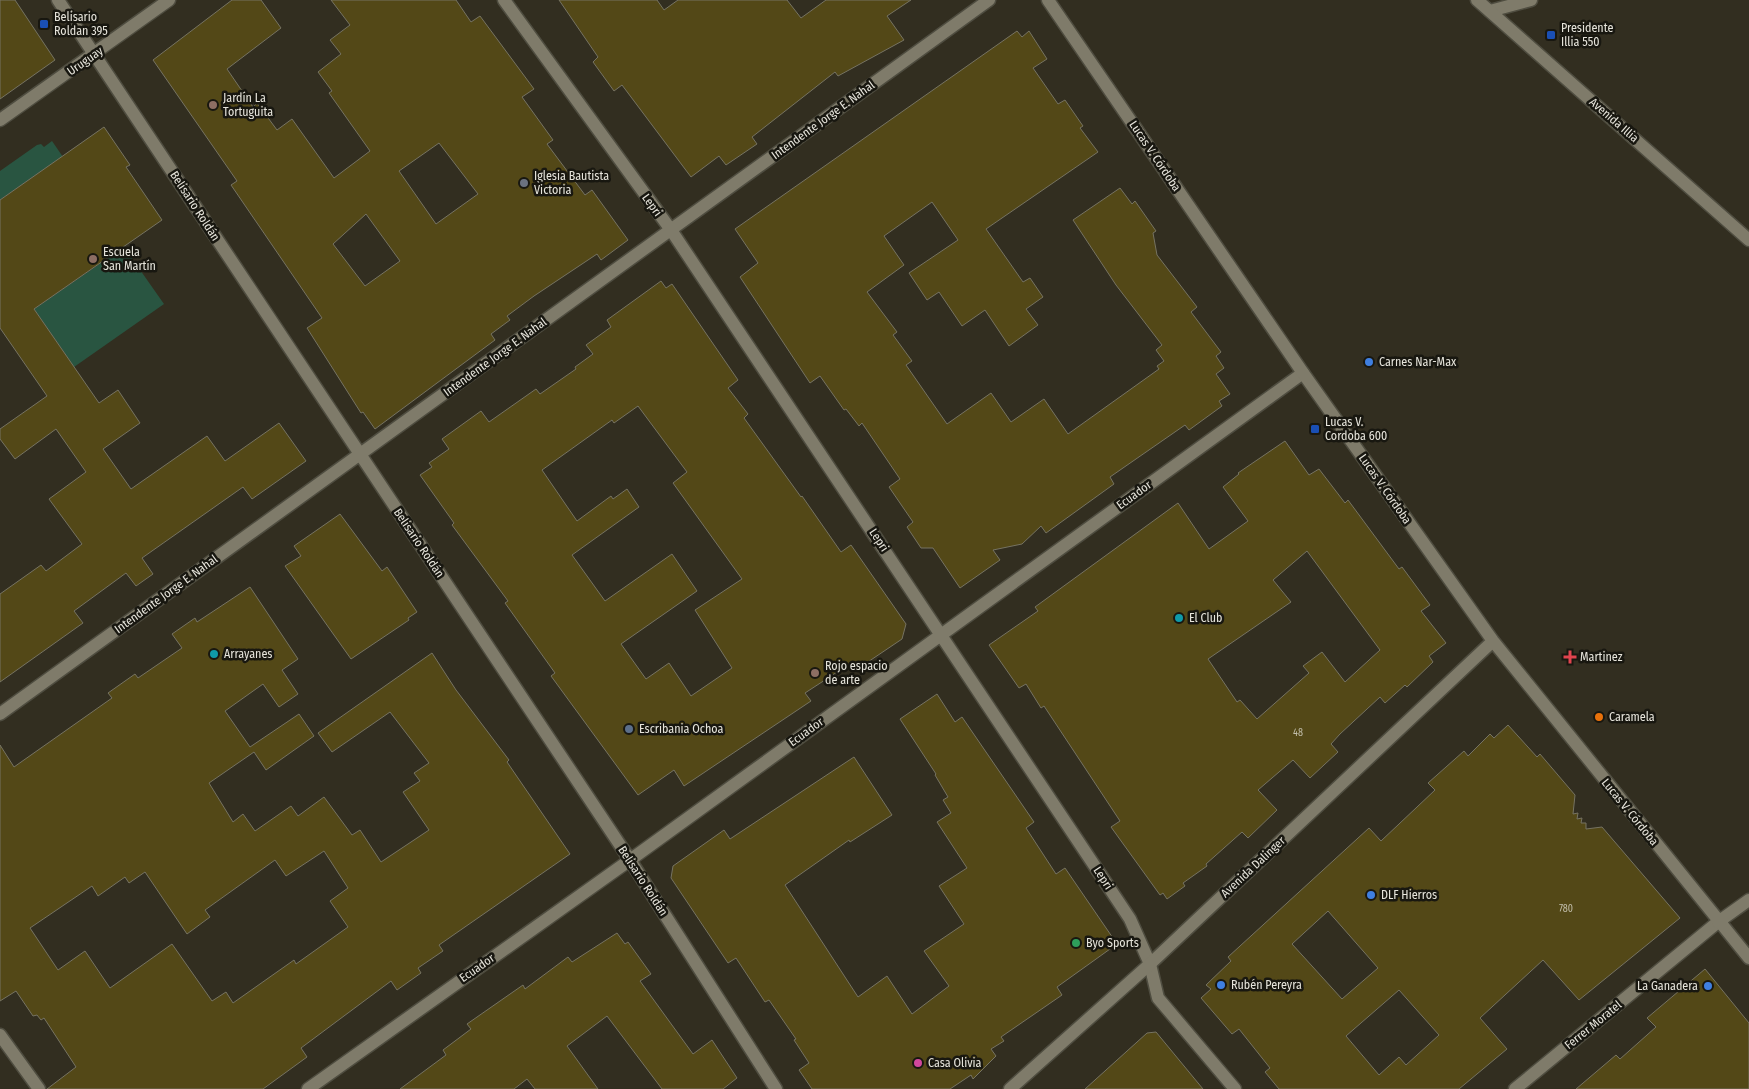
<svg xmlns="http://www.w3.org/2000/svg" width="1749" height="1089" font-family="'Fira Sans Condensed',sans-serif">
	<rect width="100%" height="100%" fill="#322e20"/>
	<path fill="#295541" d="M 52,141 L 63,157 L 0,200 L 0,171 L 37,145 L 41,144 L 44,147 Z
		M 124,247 L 164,304 L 74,367 L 34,309 Z"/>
	<path fill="#534817" stroke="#767362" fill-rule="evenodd" d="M 0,0 L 15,0 L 55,60 L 0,99 Z
		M 232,0 L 261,0 L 281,28 L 227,69 L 253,107 L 257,103 L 277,130 L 292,119 L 334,178 L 370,151 L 329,93 L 332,91 L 318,72 L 341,54 L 330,40 L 350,25 L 331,0 L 456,0 L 471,22 L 480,16 L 534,89 L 522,97 L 553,140 L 547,144 L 585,195 L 592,190 L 628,240 L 601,260 L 597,254 L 534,296 L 507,316 L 510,320 L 491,334 L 495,340 L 375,429 L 363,412 L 361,413 L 307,328 L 322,318 L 231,185 L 237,181 L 153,60 ZM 439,143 L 478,194 L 436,224 L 399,171 ZM 366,214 L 400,261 L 365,286 L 333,244 Z
		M 559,0 L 657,0 L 664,10 L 678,0 L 787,0 L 801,18 L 826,0 L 911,0 L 887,16 L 904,40 L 838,76 L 835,72 L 752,137 L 757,144 L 726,165 L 719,156 L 691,177 L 622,85 L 614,91 L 593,62 L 598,57 Z
		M 1017,31 L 1022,37 L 1029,31 L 1047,59 L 1033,68 L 1058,104 L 1065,100 L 1083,126 L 1080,128 L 1098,152 L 986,229 L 1023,282 L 1030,278 L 1043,297 L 1026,309 L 1038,325 L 1009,346 L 985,310 L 962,326 L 939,292 L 927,300 L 909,273 L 958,240 L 932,202 L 884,236 L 904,265 L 867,292 L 897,332 L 893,335 L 912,361 L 906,365 L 947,424 L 991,393 L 1011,422 L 1044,399 L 1068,434 L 1159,369 L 1157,366 L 1164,361 L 1156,350 L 1162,345 L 1116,285 L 1073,220 L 1120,188 L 1132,204 L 1135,201 L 1156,231 L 1153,233 L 1157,255 L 1197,307 L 1191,312 L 1221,352 L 1216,356 L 1224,368 L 1216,374 L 1230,394 L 1219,401 L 1222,406 L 1189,430 L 1185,425 L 1110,477 L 1114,484 L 1046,533 L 1041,526 L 1022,544 L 993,550 L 1000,560 L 960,588 L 933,548 L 921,548 L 907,527 L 913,522 L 889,487 L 900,479 L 862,423 L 859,426 L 846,409 L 844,410 L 820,376 L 810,383 L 740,277 L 758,263 L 735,229 Z
		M 104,127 L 130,165 L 126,167 L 162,220 L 34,309 L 99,403 L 118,390 L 140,423 L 103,449 L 131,489 L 207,436 L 225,461 L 279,423 L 306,461 L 252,499 L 243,487 L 142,558 L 153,574 L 136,586 L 126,573 L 74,611 L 83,623 L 0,682 L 0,594 L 41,565 L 46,571 L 82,544 L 49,499 L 86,472 L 56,429 L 15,459 L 0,439 L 0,429 L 47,396 L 0,328 L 0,200 Z
		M 661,281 L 666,288 L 672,284 L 738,380 L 728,388 L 748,414 L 744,418 L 801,497 L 802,496 L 841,552 L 851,545 L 906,624 L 902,639 L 856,670 L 851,663 L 805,693 L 811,701 L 684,786 L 674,770 L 638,795 L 551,676 L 555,673 L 505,603 L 508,601 L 452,525 L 454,523 L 420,475 L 432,467 L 429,463 L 449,449 L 442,439 L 481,411 L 489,422 L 536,389 L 540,394 L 576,369 L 575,367 L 593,354 L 586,345 L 611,327 L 607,320 ZM 638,406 L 687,472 L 673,483 L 742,579 L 695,610 L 732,668 L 691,696 L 669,663 L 646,679 L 621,644 L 697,591 L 672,554 L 605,601 L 572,555 L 639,507 L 627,489 L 613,499 L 611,496 L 577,521 L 542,470 L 612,420 L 614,423 Z
		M 1285,441 L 1309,475 L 1319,469 L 1345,503 L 1348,500 L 1399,569 L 1402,567 L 1430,605 L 1421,611 L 1446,643 L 1429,656 L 1433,662 L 1407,687 L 1405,685 L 1385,703 L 1380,697 L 1340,734 L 1331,744 L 1338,752 L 1310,778 L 1293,760 L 1258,790 L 1277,810 L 1248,838 L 1242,832 L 1206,864 L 1207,866 L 1183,883 L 1185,886 L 1167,899 L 1163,893 L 1160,895 L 1111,827 L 1120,821 L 1044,706 L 1041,708 L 1026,684 L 1019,688 L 989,645 L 1038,611 L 1035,607 L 1178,503 L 1209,549 L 1248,521 L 1223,487 L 1239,474 L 1238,473 ZM 1307,551 L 1380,650 L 1345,682 L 1322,652 L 1303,666 L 1309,673 L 1257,719 L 1240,700 L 1237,702 L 1208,659 L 1291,602 L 1273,580 Z
		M 340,514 L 382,571 L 387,567 L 417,612 L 408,618 L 409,620 L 351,659 L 285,566 L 301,556 L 294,546 Z
		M 250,587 L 298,659 L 282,670 L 298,694 L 279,707 L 263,684 L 225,711 L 250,747 L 299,714 L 314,736 L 266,770 L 254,752 L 209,783 L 233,822 L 243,814 L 255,831 L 291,806 L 298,816 L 324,797 L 352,835 L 360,830 L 381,862 L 429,830 L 403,792 L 420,781 L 414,773 L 429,763 L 390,712 L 332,752 L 318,733 L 432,653 L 456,690 L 509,760 L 507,762 L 570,854 L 439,945 L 443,951 L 418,968 L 421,973 L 397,990 L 391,981 L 301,1048 L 307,1057 L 263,1089 L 47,1089 L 76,1067 L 44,1018 L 41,1020 L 37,1015 L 33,1016 L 16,991 L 0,1001 L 0,745 L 14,767 L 112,698 L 108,693 L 135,674 L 138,678 L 182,648 L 172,634 L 195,618 L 197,622 ZM 324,851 L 348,888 L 330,901 L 348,927 L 296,964 L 294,960 L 233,1003 L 226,992 L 212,1001 L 172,944 L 110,988 L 85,951 L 58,970 L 30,928 L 92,886 L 98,896 L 125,877 L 129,883 L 145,872 L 187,934 L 210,917 L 205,910 L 275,860 L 286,876 Z
		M 937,694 L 955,722 L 962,717 L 1034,822 L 1026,828 L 1056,874 L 1065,868 L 1117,944 L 1057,987 L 1062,995 L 1001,1037 L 1004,1041 L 991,1049 L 996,1056 L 973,1079 L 971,1075 L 950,1089 L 812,1089 L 799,1070 L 809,1063 L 794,1040 L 796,1039 L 769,1000 L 765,1002 L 736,958 L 728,963 L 671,878 L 673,866 L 724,830 L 730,839 L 854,757 L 892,815 L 850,842 L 849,840 L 785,885 L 858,997 L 887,976 L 912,1014 L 949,986 L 924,951 L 964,924 L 939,886 L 967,868 L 937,822 L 951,813 L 943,800 L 948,797 L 935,775 L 936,774 L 900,719 Z
		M 1508,725 L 1537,757 L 1540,754 L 1575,795 L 1573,814 L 1578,813 L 1577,819 L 1582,818 L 1581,823 L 1586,823 L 1586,829 L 1602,827 L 1680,918 L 1579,1000 L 1543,960 L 1480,1018 L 1507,1049 L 1459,1089 L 1279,1089 L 1265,1072 L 1270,1068 L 1239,1029 L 1232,1034 L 1201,998 L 1211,989 L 1206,985 L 1231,961 L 1228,957 L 1369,828 L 1381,841 L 1435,790 L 1428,783 L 1464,751 L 1468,756 L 1490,734 L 1494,738 ZM 1328,911 L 1378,968 L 1342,999 L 1292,944 ZM 1399,990 L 1439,1035 L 1406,1065 L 1399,1057 L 1379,1075 L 1346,1036 Z
		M 617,933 L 625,944 L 628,942 L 651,974 L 640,981 L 693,1054 L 712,1040 L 737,1078 L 723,1089 L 662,1089 L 607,1016 L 567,1046 L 598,1089 L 535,1089 L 527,1079 L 514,1089 L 400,1089 L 446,1055 L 443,1050 L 471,1029 L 467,1024 L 523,985 L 525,989 L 568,957 L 572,962 Z
		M 1705,969 L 1749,1023 L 1749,1089 L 1576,1089 L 1616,1055 L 1620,1059 L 1656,1027 L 1647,1018 Z
		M 1156,1032 L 1203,1089 L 1085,1089 L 1147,1033 Z"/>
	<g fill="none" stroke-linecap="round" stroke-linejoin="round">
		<defs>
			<path id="minor" d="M 58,0 L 630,860 L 776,1089
				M 504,0 L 671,230 L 1130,919 L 1150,964 L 1158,998 L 1235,1089
				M 1490,11 L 1531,0
				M 0,120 L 169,0
				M 0,714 L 989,0
				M 0,1035 L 39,1089
				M 308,1089 L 630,860 L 1303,373
				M 1515,1089 L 1718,922"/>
			<path id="tertiary" d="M 1048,0 L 1303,373 L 1493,641 L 1749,958
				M 1477,0 L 1749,240
				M 1718,922 L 1749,900
				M 1010,1089 L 1150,964 L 1493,641"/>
		</defs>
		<use href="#minor" stroke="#4f4d40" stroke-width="15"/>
		<use href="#tertiary" stroke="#4f4d40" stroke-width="15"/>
		<use href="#minor" stroke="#7f7b6a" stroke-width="12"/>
		<use href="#tertiary" stroke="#7f7b6a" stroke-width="12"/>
	</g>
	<g fill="#1a4fb4" stroke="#181710" stroke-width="2">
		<rect x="39" y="19" width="10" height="10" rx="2.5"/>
		<rect x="1546" y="30" width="10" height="10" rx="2.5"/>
		<rect x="1310" y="424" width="10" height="10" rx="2.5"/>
	</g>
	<g fill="#8d6e63" stroke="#181710" stroke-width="2">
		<circle cx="213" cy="105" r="5"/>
		<circle cx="93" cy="259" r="5"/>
		<circle cx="815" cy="673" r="5"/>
	</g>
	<circle fill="#6b7280" stroke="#181710" stroke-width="2" cx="524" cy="183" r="5"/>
	<g fill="#3f7fe0" stroke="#181710" stroke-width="2">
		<circle cx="1369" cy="362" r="5"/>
		<circle cx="1371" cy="895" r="5"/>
		<circle cx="1221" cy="985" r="5"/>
		<circle cx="1708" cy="986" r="5"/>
	</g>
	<g fill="#0f9aa8" stroke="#181710" stroke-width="2">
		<circle cx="1179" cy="618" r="5"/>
		<circle cx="214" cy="654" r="5"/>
	</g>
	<path fill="#e0444e" stroke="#181710" stroke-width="2" d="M1567.5 649.5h5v5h5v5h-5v5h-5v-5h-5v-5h5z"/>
	<circle fill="#e8710a" stroke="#181710" stroke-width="2" cx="1599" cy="717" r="5"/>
	<circle fill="#5c6f8a" stroke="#181710" stroke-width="2" cx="629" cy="729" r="5"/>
	<circle fill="#2e9e5b" stroke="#181710" stroke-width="2" cx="1076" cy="943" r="5"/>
	<circle fill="#d1479c" stroke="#181710" stroke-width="2" cx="918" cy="1063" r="5"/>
	<g text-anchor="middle" stroke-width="5" stroke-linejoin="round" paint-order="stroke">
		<g font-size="10" fill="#c2beab">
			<text x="1298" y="736">48</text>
			<text x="1566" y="912">780</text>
		</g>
		<g font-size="12" fill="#e7e5dc" stroke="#181710" text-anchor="start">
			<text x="54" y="21">Belisario<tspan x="54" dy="14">Roldan 395</tspan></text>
			<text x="1561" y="32">Presidente<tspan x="1561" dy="14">Illia 550</tspan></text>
			<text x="223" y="102">Jardín La<tspan x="223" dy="14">Tortuguita</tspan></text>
			<text x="534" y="180">Iglesia Bautista<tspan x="534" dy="14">Victoria</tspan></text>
			<text x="103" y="256">Escuela<tspan x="103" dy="14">San Martín</tspan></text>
			<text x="1379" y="366">Carnes Nar-Max</text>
			<text x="1325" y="426">Lucas V.<tspan x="1325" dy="14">Cordoba 600</tspan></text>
			<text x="1189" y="622">El Club</text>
			<text x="224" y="658">Arrayanes</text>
			<text x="1580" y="661">Martinez</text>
			<text x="825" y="670">Rojo espacio<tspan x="825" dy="14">de arte</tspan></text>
			<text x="1609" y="721">Caramela</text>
			<text x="639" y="733">Escribania Ochoa</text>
			<text x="1381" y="899">DLF Hierros</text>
			<text x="1086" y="947">Byo Sports</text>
			<text x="1231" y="989">Rubén Pereyra</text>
			<text x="1698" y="990" text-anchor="end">La Ganadera</text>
			<text x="928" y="1067">Casa Olivia</text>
		</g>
		<g font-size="12" fill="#e7e5dc" stroke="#181710">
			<text transform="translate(85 61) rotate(-35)" y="4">Uruguay</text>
			<text transform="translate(823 120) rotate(-36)" y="4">Intendente Jorge E. Nahal</text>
			<text transform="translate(1614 120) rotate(41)" y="4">Avenida Illia</text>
			<text transform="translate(1155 156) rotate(56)" y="4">Lucas V. Córdoba</text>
			<text transform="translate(652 205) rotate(54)" y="4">Lepri</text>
			<text transform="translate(195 206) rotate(57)" y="4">Belisario Roldán</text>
			<text transform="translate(495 357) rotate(-36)" y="4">Intendente Jorge E. Nahal</text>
			<text transform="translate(1385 489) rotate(55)" y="4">Lucas V. Córdoba</text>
			<text transform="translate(1134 495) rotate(-36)" y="4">Ecuador</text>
			<text transform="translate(879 540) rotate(56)" y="4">Lepri</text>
			<text transform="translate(419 543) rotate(56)" y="4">Belisario Roldán</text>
			<text transform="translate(166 594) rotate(-36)" y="4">Intendente Jorge E. Nahal</text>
			<text transform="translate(806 732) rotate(-36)" y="4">Ecuador</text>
			<text transform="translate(1630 812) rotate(51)" y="4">Lucas V. Córdoba</text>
			<text transform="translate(1253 867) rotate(-43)" y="4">Avenida Dalinger</text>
			<text transform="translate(1103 878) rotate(57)" y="4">Lepri</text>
			<text transform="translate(643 881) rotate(57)" y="4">Belisario Roldán</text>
			<text transform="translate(477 968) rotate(-35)" y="4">Ecuador</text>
			<text transform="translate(1593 1025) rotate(-39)" y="4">Ferrer Moratel</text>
		</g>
	</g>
</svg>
